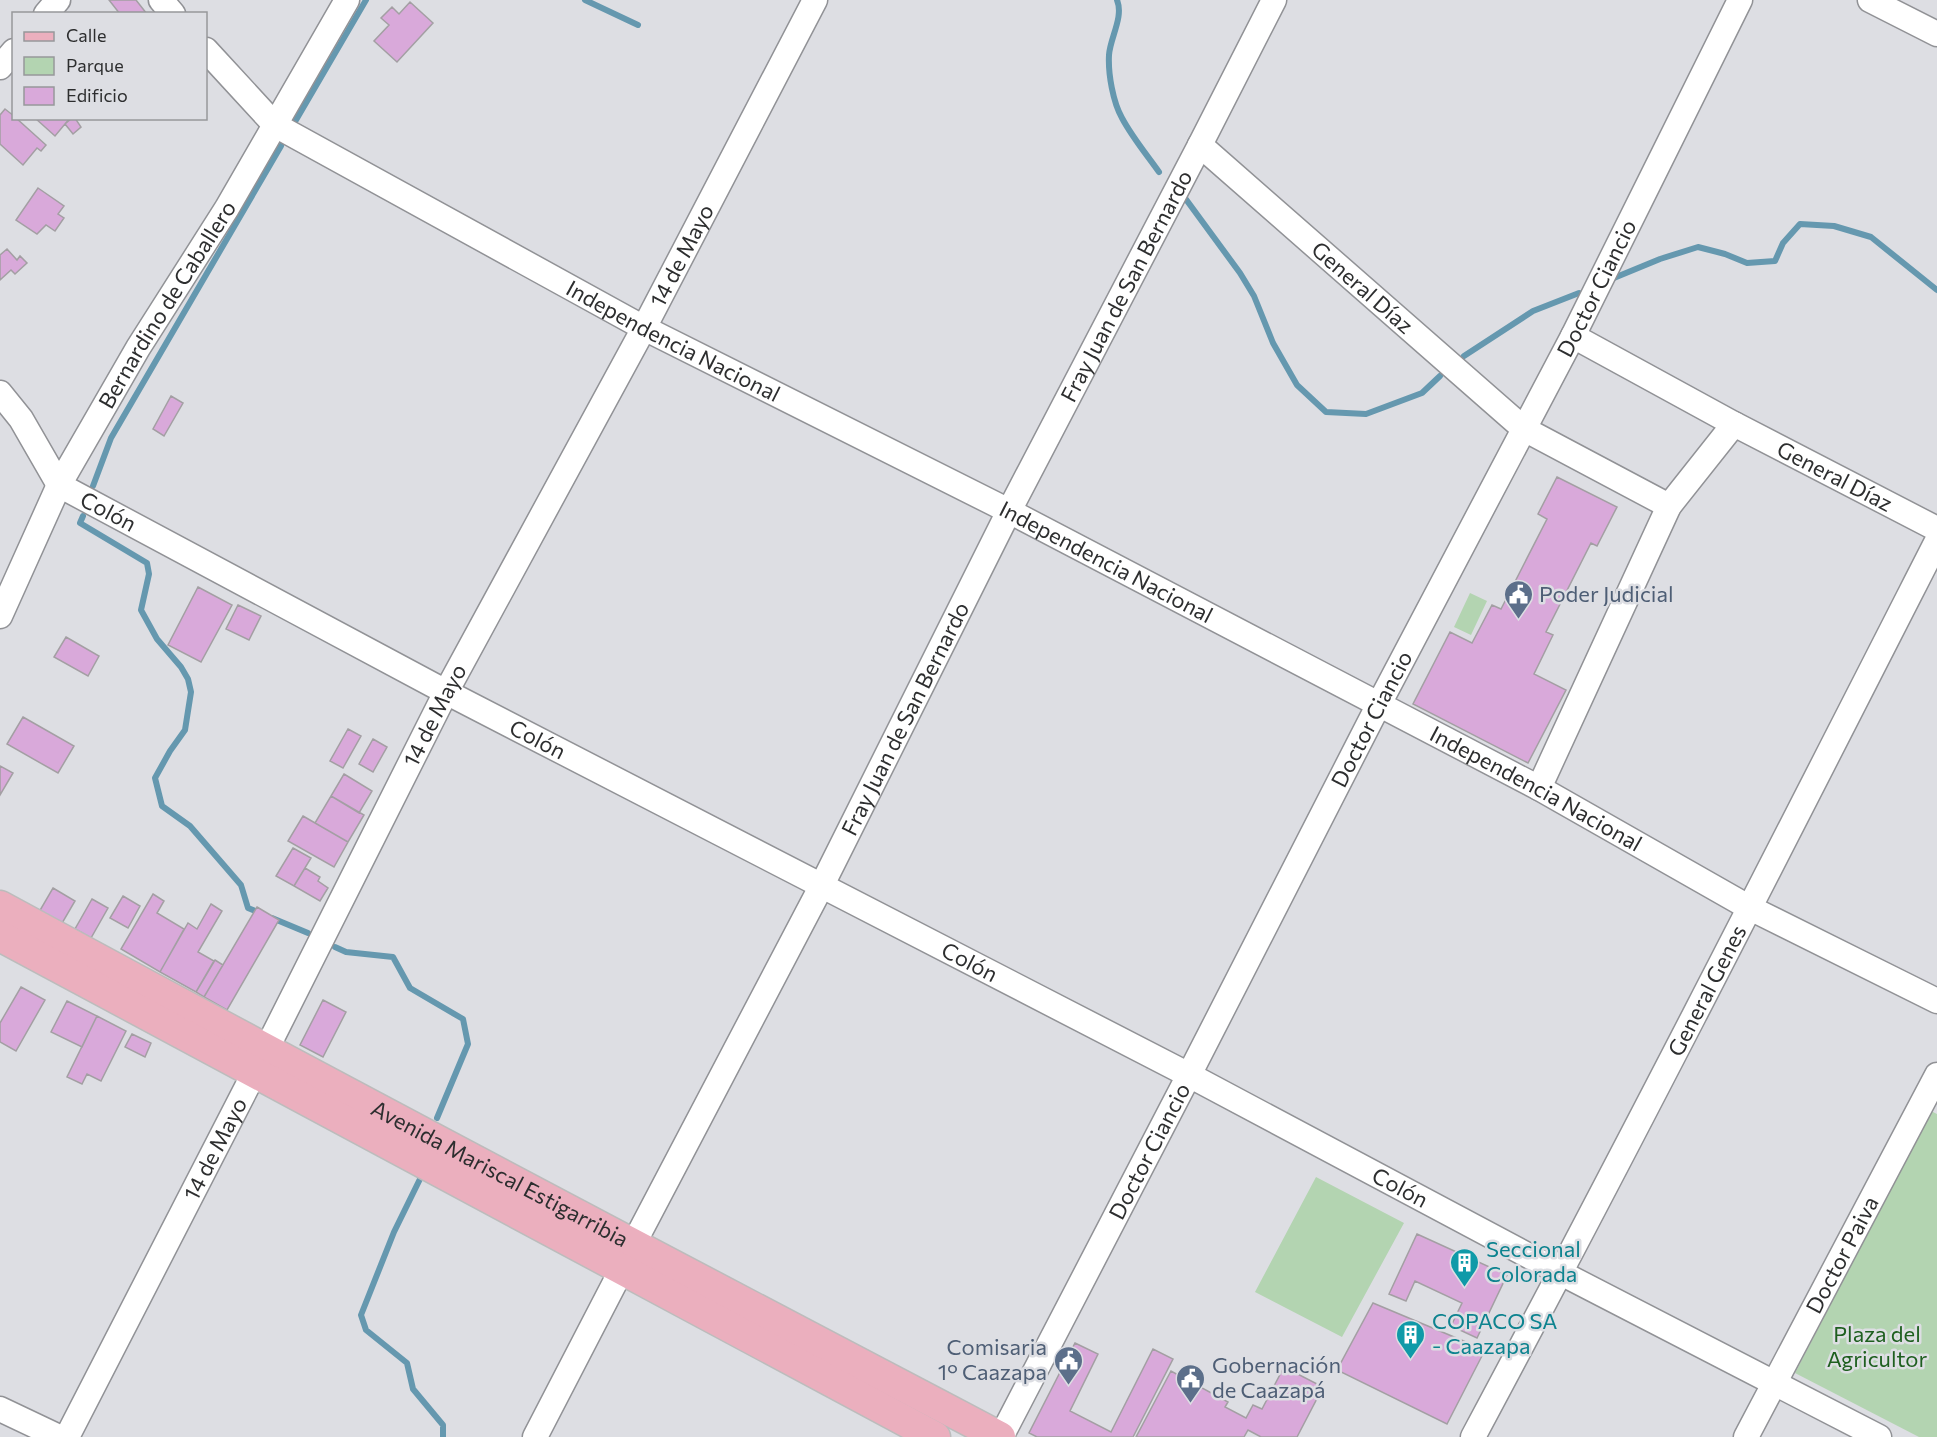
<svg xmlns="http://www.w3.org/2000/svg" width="1937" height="1437" font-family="Commissioner,sans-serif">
	<rect width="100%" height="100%" fill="#dddee3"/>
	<path fill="#b3d4b1" d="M 1470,593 L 1487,601 L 1471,635 L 1454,627 Z
		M 1931,1111 L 1937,1114 L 1937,1437 L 1919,1437 L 1795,1373 Z
		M 1316,1177 L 1404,1223 L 1342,1337 L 1255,1292 Z"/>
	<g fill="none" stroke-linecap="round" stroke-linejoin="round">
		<path stroke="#6598af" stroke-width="6" d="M 585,0 L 638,25
			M 1117,0 C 1124,17 1110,38 1109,55 C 1108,74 1113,102 1122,118 C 1132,137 1147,155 1159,172
			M 296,120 L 366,0
			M 1185,198 L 1240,273 L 1254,296 L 1273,343 L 1297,385 L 1326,412 L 1366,414 L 1422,393 L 1440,376
			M 1609,280 L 1660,259 L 1698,247 L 1725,254 L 1747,263 L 1775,261 L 1783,243 L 1800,224 L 1834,226 L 1871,237 L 1937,290
			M 1464,356 L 1533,311 L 1579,293
			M 93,486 L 111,438 L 281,146
			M 83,516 L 80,523 L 147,563 L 149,574 L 141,610 L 157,639 L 181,667 L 188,679 L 191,692 L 185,730 L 170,751 L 155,778 L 162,806 L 190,826 L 241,885 L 248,908 L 260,913
			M 272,918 L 308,933
			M 335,947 L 346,952 L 393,957 L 410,988 L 463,1019 L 468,1044 L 437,1118
			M 420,1179 L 394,1232 L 361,1315 L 366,1330 L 407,1363 L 413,1389 L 443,1425 L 443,1437"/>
	</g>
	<path fill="#d9a9da" stroke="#a39fa3" stroke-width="1.5" d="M 109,0 L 136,0 L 147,14 L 120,14 Z
		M 410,2 L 433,23 L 397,62 L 374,41 L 389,25 L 381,18 L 392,7 L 399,14 Z
		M 5,109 L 14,116 L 14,118 L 16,118 L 46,145 L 41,151 L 37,148 L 23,165 L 0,144 L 0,115 Z
		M 35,118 L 70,118 L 55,136 Z
		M 72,118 L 75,118 L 81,127 L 73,134 L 65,124 Z
		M 38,188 L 64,206 L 58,214 L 64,218 L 55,231 L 46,225 L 37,234 L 16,220 Z
		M 7,249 L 17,260 L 20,256 L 27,263 L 15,274 L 11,270 L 0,280 L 0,255 Z
		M 171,396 L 183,403 L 164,436 L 153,429 Z
		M 1557,477 L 1617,507 L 1597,546 L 1591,543 L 1546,632 L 1553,635 L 1534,674 L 1566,690 L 1528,763 L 1413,704 L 1450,632 L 1472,643 L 1492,605 L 1501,609 L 1547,519 L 1538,514 Z
		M 198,587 L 232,605 L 201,662 L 168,645 Z
		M 238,605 L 261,616 L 249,640 L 226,629 Z
		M 66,637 L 99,656 L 88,676 L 54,657 Z
		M 23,717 L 74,746 L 58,773 L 7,744 Z
		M 348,729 L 361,736 L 343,768 L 330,761 Z
		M 373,739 L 387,747 L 373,772 L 359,764 Z
		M 0,766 L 13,773 L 0,795 Z
		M 344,774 L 372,791 L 359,813 L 331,796 Z
		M 331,796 L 364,815 L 348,842 L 315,823 Z
		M 303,816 L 348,842 L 334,867 L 288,841 Z
		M 293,848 L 311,858 L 294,886 L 276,876 Z
		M 305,868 L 320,877 L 318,881 L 328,888 L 320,901 L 294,886 Z
		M 53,888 L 75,901 L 61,925 L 39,912 Z
		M 153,894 L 164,901 L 157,913 L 184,929 L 160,972 L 121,949 Z
		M 123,896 L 140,906 L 128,928 L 110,918 Z
		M 92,899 L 108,908 L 91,938 L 75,929 Z
		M 211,904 L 222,911 L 198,952 L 214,961 L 196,992 L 160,972 L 188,923 L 197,929 Z
		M 257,907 L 279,920 L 227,1010 L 204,997 Z
		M 215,960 L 223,965 L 204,997 L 196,992 Z
		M 21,987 L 45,1000 L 16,1051 L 0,1042 L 0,1023 Z
		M 323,1000 L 346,1012 L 323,1057 L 300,1045 Z
		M 67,1001 L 97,1016 L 82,1047 L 51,1032 Z
		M 97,1016 L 126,1031 L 101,1081 L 87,1074 L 82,1084 L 67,1077 Z
		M 132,1034 L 151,1043 L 145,1057 L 125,1047 Z
		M 1417,1234 L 1507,1275 L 1477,1338 L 1451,1326 L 1462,1303 L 1415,1281 L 1406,1301 L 1389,1294 Z
		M 1373,1303 L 1485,1350 L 1447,1424 L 1337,1370 Z
		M 1075,1343 L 1098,1354 L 1070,1411 L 1111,1432 L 1153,1349 L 1173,1359 L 1133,1437 L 1037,1437 L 1029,1433 Z
		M 1284,1367 L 1323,1387 L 1297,1437 L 1261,1437 L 1248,1430 L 1244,1437 L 1136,1437 L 1171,1371 L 1228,1402 L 1225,1407 L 1246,1418 L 1253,1405 L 1262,1409 Z"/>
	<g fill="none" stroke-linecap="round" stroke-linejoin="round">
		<defs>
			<g id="minor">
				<path d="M 161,0 L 173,14"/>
				<path d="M 1870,0 L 1937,34"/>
				<path d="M 46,14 L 58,0"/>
				<path id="s1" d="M 206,50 L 275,125 L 644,328 L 1009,511 L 1539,788 L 1750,908 L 1937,1001"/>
				<path d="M 0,67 L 14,51"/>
				<path id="s2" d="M 1200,145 L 1524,429 L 1669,506"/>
				<path id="s3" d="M 1573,336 L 1734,424 L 1937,529"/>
				<path d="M 0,393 L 21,419 L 59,485"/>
				<path id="s4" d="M 59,485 L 446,692 L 1189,1075 L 1561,1273 L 1879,1437"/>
				<path id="s5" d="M 0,616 L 59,485 L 138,348 L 227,208 L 347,0"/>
				<path d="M 1539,788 L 1669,506 L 1734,424"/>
				<path d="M 0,1409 L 59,1437"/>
				<path id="s6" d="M 67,1437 L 266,1050 L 446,692 L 644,328 L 815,0"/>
				<path id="s7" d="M 535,1437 L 622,1269 L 633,1245 L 822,885 L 1009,511 L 1200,145 L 1274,0"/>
				<path id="s8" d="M 1001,1437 L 1189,1075 L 1379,704 L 1573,336 L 1740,0"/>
				<path id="s9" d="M 1473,1437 C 1632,1140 1784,841 1937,541"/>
				<path id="s10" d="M 1746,1437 L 1937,1075"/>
			</g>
			<g id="major">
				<path id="s11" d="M 0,906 C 332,1086 666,1262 1000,1437"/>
				<path d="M 0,936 L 935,1437"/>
			</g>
		</defs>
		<use href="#minor" stroke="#919296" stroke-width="27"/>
		<use href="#major" stroke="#bcbcbc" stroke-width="33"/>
		<use href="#minor" stroke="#fff" stroke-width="24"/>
		<use href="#major" stroke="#ebafbe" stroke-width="30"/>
	</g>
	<defs>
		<symbol id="civic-pin" viewBox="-11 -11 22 30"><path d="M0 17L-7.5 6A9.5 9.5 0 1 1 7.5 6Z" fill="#5c6f8a" stroke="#dddee3"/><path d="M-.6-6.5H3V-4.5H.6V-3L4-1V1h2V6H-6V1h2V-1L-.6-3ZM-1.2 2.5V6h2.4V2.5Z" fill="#fff"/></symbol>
		<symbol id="building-pin" viewBox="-11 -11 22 30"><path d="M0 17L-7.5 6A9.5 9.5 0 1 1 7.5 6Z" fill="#0f9aa8" stroke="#dddee3"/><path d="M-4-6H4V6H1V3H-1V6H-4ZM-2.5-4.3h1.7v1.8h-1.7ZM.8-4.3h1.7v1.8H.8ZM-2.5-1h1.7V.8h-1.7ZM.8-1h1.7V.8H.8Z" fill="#fff"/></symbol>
	</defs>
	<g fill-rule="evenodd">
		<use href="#civic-pin" x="1502" y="578" width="33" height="45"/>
		<use href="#building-pin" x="1448" y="1246" width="33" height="45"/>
		<use href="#building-pin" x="1394" y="1318" width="33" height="45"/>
		<use href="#civic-pin" x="1052" y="1344" width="33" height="45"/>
		<use href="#civic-pin" x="1174" y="1362" width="33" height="45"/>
	</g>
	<g text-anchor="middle" stroke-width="5" stroke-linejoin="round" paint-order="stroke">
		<g font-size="22" fill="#2d2e2f" stroke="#dddee3">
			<text dy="8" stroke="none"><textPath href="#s6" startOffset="1332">14 de Mayo</textPath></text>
			<text dy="8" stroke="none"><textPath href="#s7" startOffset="1294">Fray Juan de San Bernardo</textPath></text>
			<text dy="8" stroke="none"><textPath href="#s2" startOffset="216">General Díaz</textPath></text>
			<text dy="8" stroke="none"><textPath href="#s8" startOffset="1294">Doctor Ciancio</textPath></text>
			<text dy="8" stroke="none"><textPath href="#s5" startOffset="354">Bernardino de Caballero</textPath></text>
			<text dy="8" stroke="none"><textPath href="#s1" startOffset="555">Independencia Nacional</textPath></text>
			<text dy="8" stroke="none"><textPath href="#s3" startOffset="297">General Díaz</textPath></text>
			<text dy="8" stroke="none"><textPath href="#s4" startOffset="56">Colón</textPath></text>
			<text dy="8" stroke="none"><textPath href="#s1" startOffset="1041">Independencia Nacional</textPath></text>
			<text dy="8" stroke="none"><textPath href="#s6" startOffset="810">14 de Mayo</textPath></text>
			<text dy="8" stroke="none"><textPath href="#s7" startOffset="808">Fray Juan de San Bernardo</textPath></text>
			<text dy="8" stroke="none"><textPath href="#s8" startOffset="808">Doctor Ciancio</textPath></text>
			<text dy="8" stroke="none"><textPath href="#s4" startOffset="542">Colón</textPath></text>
			<text dy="8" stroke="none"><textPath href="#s1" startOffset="1527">Independencia Nacional</textPath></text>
			<text dy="8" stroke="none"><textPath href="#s4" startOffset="1028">Colón</textPath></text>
			<text dy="8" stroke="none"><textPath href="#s9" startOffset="504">General Genes</textPath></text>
			<text dy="8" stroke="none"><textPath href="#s6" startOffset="324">14 de Mayo</textPath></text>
			<text dy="8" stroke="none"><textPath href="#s8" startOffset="322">Doctor Ciancio</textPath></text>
			<text dy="8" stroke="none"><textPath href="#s11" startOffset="567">Avenida Mariscal Estigarribia</textPath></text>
			<text dy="8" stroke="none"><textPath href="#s4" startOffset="1514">Colón</textPath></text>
			<text dy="8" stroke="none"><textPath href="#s10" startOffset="206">Doctor Paiva</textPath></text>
		</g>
		<g font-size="22" fill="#4e5e75" stroke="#dddee3" text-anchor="start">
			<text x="1539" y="602">Poder Judicial</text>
			<text x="1047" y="1355" text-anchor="end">Comisaria<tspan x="1047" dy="25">1° Caazapa</tspan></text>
			<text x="1212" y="1373">Gobernación<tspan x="1212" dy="25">de Caazapá</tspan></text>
		</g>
		<g font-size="22" fill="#0d838f" stroke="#dddee3" text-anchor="start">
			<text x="1486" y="1257">Seccional<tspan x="1486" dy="25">Colorada</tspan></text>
			<text x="1432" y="1329">COPACO SA<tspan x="1432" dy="25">- Caazapa</tspan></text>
		</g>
		<g font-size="22" fill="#1e5f1f" stroke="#dddee3">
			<text x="1877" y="1342">Plaza del<tspan x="1877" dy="25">Agricultor</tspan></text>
		</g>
	</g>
	<rect x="12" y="12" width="195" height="108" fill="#dddee3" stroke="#97989b" stroke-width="1.5"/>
	<rect x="24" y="32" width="30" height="9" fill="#ebafbe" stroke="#97989b" stroke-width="1.5"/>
	<text x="66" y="42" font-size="18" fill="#2d2e2f">Calle</text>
	<rect x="24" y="57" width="30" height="18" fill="#b3d4b1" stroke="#97989b" stroke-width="1.5"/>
	<text x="66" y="72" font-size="18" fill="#2d2e2f">Parque</text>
	<rect x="24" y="87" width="30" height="18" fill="#d9a9da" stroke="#97989b" stroke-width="1.5"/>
	<text x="66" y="102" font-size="18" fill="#2d2e2f">Edificio</text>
</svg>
